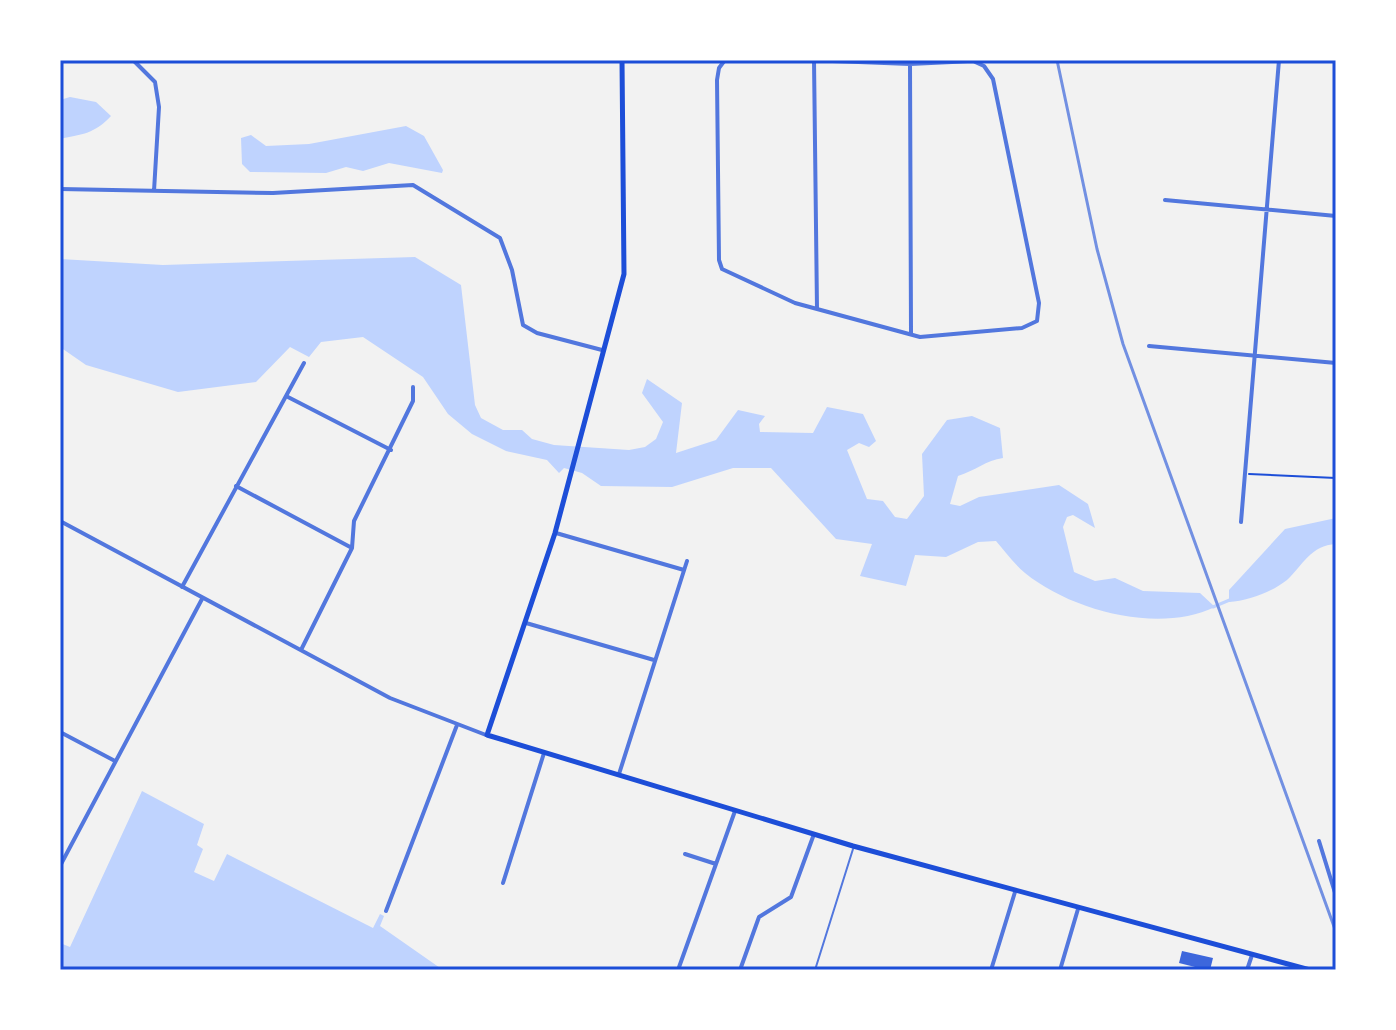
<svg xmlns="http://www.w3.org/2000/svg" width="1396" height="1030" font-family="'Open Sans',sans-serif">
	<rect width="100%" height="100%" fill="#f2f2f2"/>
	<path fill="#bfd3fe" d="M 70,97 L 96,102 L 111,116 C 94,134 83,134 60,139 L 60,100 Z
		M 406,126 L 424,136 L 443,170 L 442,173 L 389,163 L 363,171 L 346,167 L 326,173 L 250,172 L 242,164 L 241,138 L 251,135 L 266,146 L 309,144 Z
		M 415,257 L 461,285 L 475,405 L 481,418 L 503,430 L 522,430 L 532,439 L 554,445 L 629,450 L 645,447 L 656,439 L 663,422 L 642,393 L 647,379 L 682,403 L 676,453 L 716,440 L 738,410 L 765,416 L 759,424 L 760,432 L 813,433 L 827,407 L 863,414 L 876,441 L 869,447 L 859,443 L 847,450 L 867,499 L 883,501 L 895,517 L 907,519 L 924,496 L 922,454 L 947,420 L 972,416 L 1000,428 L 1003,458 C 986,460 975,471 958,476 L 950,504 L 960,506 L 979,497 L 1059,485 L 1088,504 L 1095,528 L 1073,515 L 1067,517 L 1063,527 L 1074,572 L 1095,581 L 1115,578 L 1143,591 L 1200,593 L 1215,607 C 1159,634 1072,611 1025,573 C 1014,564 1005,551 996,541 L 978,542 L 946,557 L 915,555 L 906,586 L 860,576 L 872,544 L 836,539 L 771,468 L 733,468 L 672,487 L 601,486 L 582,473 L 564,468 L 559,473 L 547,460 L 506,451 L 472,434 L 448,414 L 423,377 L 363,337 L 321,342 L 309,357 L 290,347 L 256,382 L 178,392 L 86,365 L 60,347 L 60,259 L 163,265 Z
		M 1336,518 L 1336,544 C 1311,545 1303,565 1287,580 C 1272,592 1248,601 1229,602 L 1229,590 L 1285,529 Z
		M 142,791 L 204,824 L 197,845 L 203,849 L 194,872 L 214,881 L 227,854 L 373,928 L 380,914 L 384,916 L 380,926 L 443,970 L 60,970 L 60,943 L 70,947 Z"/>
	<g fill="none" stroke-linecap="round" stroke-linejoin="round">
		<path stroke="#bfd3fe" stroke-width="3" d="M 1213,607 L 1232,599"/>
	</g>
	<path fill="#3d67dc" d="M 1182,951 L 1213,958 L 1210,970 L 1194,970 L 1195,967 L 1179,963 Z"/>
	<g fill="none" stroke-linecap="round" stroke-linejoin="round">
		<path stroke="#1d4ed8" stroke-width="2" d="M 1249,474 L 1336,478"/>
		<path stroke="#5277de" stroke-width="2" d="M 815,970 L 853,849"/>
		<path stroke="#5277de" stroke-width="4" d="M 133,60 L 155,82 L 159,107 L 154,191
			M 725,60 L 719,68 L 717,80 L 719,260 L 722,269 L 795,303 L 920,337 L 1022,328 L 1037,321 L 1039,303 L 993,79 L 984,66 L 973,61 L 910,64 L 807,60
			M 814,60 L 817,309
			M 910,64 L 911,334
			M 60,189 L 273,193 L 413,185 L 500,238 L 512,270 L 523,325 L 537,333 L 602,350
			M 1165,200 L 1336,216
			M 1149,346 L 1336,363
			M 286,396 L 391,450
			M 236,486 L 352,548
			M 60,521 L 390,698 L 486,735
			M 1241,522 L 1279,60
			M 556,533 L 684,570
			M 182,587 L 304,363
			M 526,623 L 654,660
			M 301,650 L 352,548 L 354,521 L 413,401 L 413,387
			M 60,732 L 115,761
			M 619,774 L 687,561
			M 1319,841 L 1336,896
			M 685,854 L 716,864
			M 60,866 L 202,599
			M 503,883 L 544,753
			M 386,911 L 457,725
			M 678,970 L 735,811
			M 740,970 L 759,917 L 791,897 L 814,834
			M 991,970 L 1015,892
			M 1060,970 L 1078,909
			M 1247,970 L 1252,955"/>
		<path stroke="#1d4ed8" stroke-width="5" d="M 622,60 L 624,274 L 555,533 L 487,735 L 853,846 L 1310,970"/>
		<path stroke="#7290e2" stroke-width="3" d="M 1057,60 L 1097,249 L 1123,344 L 1336,932"/>
	</g>
	<rect width="1396" height="1030" fill="none" stroke="#ffffff" stroke-width="124"/>
	<rect x="62" y="62" width="1272" height="906" fill="none" stroke="#1d4ed8" stroke-width="3"/>
</svg>
